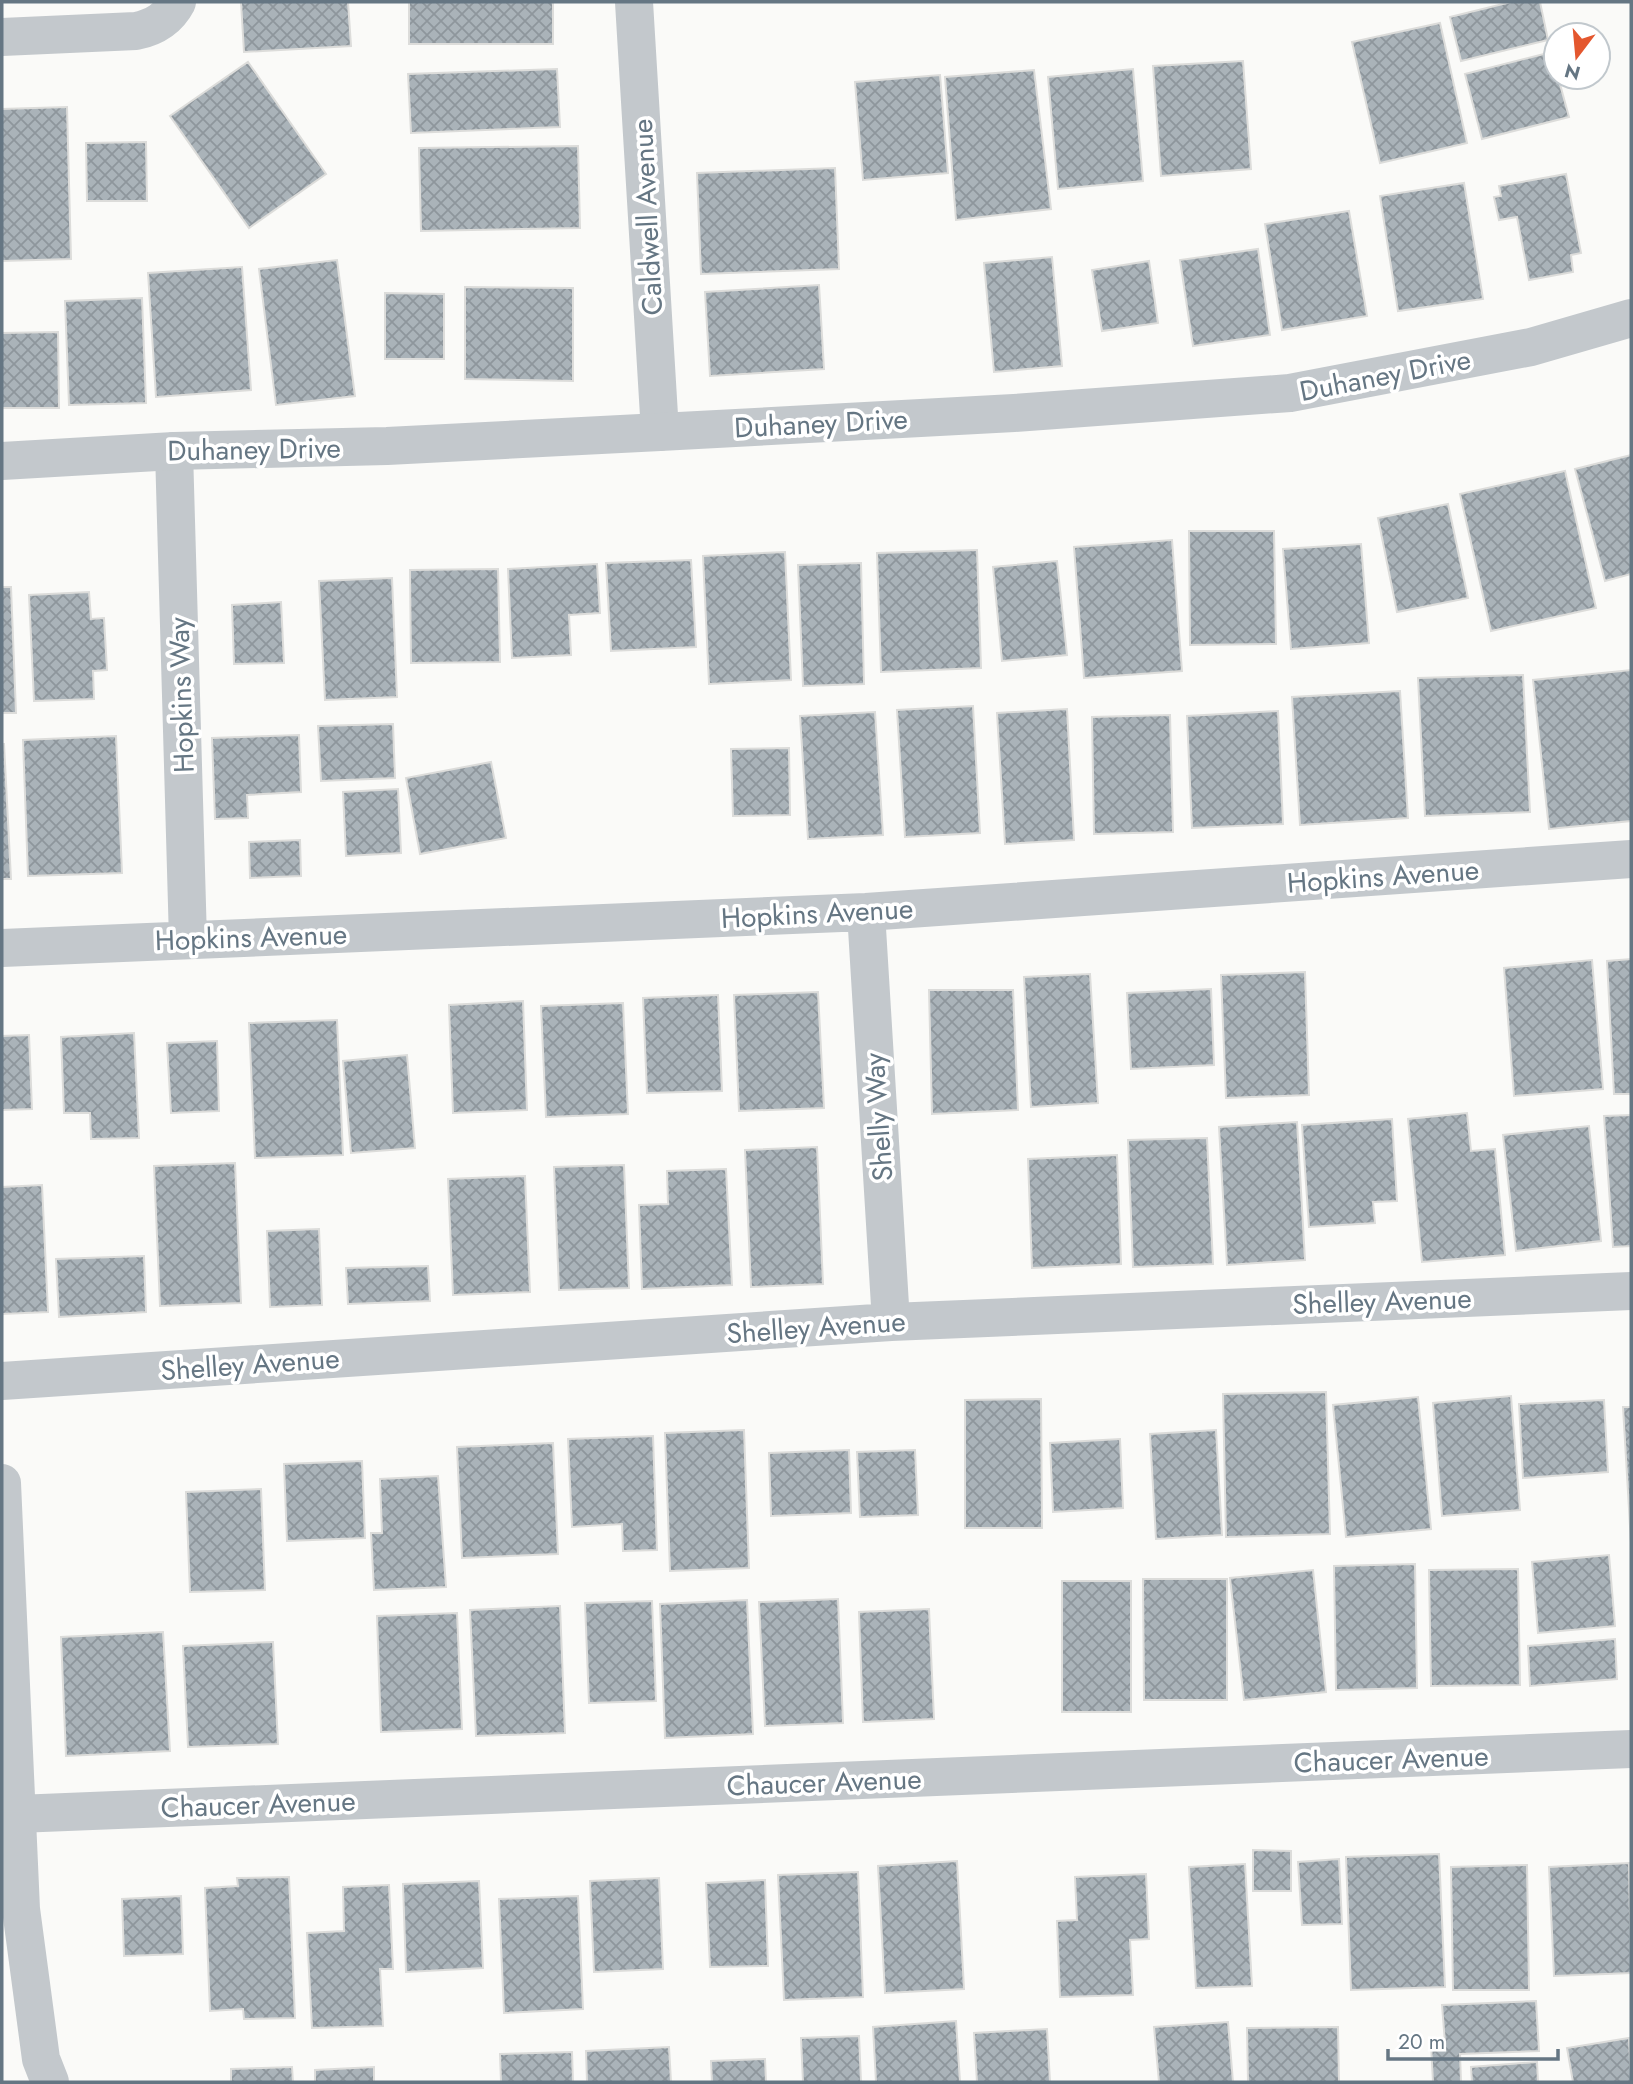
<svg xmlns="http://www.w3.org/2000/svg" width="1633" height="2084" font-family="Jost,sans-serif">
	<defs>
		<pattern id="building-cross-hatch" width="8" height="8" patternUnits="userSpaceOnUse" patternTransform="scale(1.75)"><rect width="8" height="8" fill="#aab3b9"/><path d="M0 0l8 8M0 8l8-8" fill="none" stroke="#8e969c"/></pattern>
	</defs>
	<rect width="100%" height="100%" fill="#fafaf8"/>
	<path fill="url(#building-cross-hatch)" stroke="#dcdcda" stroke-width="2" d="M 241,2 L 348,2 L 351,46 L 244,52 Z
		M 409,2 L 553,2 L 553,44 L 409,44 Z
		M 1511,2 L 1540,2 L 1548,40 L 1461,61 L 1450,17 Z
		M 1440,23 L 1467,143 L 1380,163 L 1352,42 Z
		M 1552,52 L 1556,77 L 1558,77 L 1569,117 L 1482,139 L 1465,74 Z
		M 1243,61 L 1251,169 L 1161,176 L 1153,66 Z
		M 248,62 L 326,174 L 249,228 L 170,116 Z
		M 557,69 L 560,127 L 411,133 L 408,74 Z
		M 1133,69 L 1143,181 L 1058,189 L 1048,77 Z
		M 1034,70 L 1051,209 L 956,220 L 945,77 Z
		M 940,75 L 948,173 L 863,180 L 855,82 Z
		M 67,107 L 71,259 L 2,261 L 2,109 Z
		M 146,142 L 147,201 L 87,201 L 86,143 Z
		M 578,146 L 580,228 L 421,231 L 419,148 Z
		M 835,168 L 839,269 L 701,274 L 697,173 Z
		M 1566,174 L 1581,253 L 1571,255 L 1573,272 L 1529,280 L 1517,217 L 1499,220 L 1494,197 L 1501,196 L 1499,186 Z
		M 1464,183 L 1483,299 L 1398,311 L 1380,196 Z
		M 1349,211 L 1367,316 L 1282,330 L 1265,224 Z
		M 1258,249 L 1270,335 L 1193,346 L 1180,260 Z
		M 1052,257 L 1062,366 L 994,372 L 984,263 Z
		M 337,260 L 355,396 L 276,405 L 259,269 Z
		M 1149,261 L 1158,323 L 1102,331 L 1092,270 Z
		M 242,267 L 251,390 L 156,397 L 148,273 Z
		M 819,285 L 824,369 L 710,376 L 705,292 Z
		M 465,287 L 573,288 L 573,381 L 465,379 Z
		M 385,293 L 444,294 L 444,359 L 385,359 Z
		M 142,298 L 146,403 L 69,405 L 65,301 Z
		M 58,332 L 59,408 L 2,408 L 2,333 Z
		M 1631,455 L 1631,574 L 1605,581 L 1575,469 Z
		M 1565,471 L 1596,608 L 1491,631 L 1460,494 Z
		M 1448,504 L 1468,598 L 1397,612 L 1378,518 Z
		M 1189,531 L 1274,531 L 1276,644 L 1190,645 Z
		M 1172,540 L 1182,671 L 1084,678 L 1074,547 Z
		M 1361,544 L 1369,643 L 1291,649 L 1283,549 Z
		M 977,550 L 981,668 L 881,672 L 877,553 Z
		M 785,552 L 791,680 L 709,684 L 703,556 Z
		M 691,560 L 696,647 L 611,651 L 606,563 Z
		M 1057,561 L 1067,655 L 1002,661 L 993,567 Z
		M 861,563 L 864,684 L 803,686 L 798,565 Z
		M 597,564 L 600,613 L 569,615 L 571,655 L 512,658 L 508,569 Z
		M 498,569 L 500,662 L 411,663 L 410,570 Z
		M 392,578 L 397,697 L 325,700 L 319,581 Z
		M 2,587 L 11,587 L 16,713 L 2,713 Z
		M 89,592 L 91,619 L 104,618 L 107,670 L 93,671 L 94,699 L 34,701 L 29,595 Z
		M 281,602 L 284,663 L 234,664 L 232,605 Z
		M 1631,670 L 1631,821 L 1549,829 L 1533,680 Z
		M 1523,675 L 1530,812 L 1425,816 L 1418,678 Z
		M 1400,691 L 1408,818 L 1300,825 L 1292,697 Z
		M 973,706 L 980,833 L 905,837 L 897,710 Z
		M 1067,709 L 1074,840 L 1005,844 L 997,713 Z
		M 1278,711 L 1283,824 L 1192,828 L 1187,716 Z
		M 875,712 L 883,835 L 808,839 L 800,716 Z
		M 1170,715 L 1173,832 L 1094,834 L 1092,717 Z
		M 393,724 L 395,778 L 321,781 L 318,726 Z
		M 299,735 L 301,792 L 247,795 L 248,818 L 215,819 L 212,738 Z
		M 116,736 L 122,873 L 28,876 L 23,740 Z
		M 2,744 L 4,744 L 11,879 L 2,879 Z
		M 789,748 L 790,815 L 733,816 L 731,749 Z
		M 491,762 L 506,838 L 420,854 L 406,778 Z
		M 398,789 L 401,853 L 346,856 L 343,792 Z
		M 300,840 L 301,876 L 250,878 L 249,842 Z
		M 1631,959 L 1631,1094 L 1614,1094 L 1607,961 Z
		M 1592,960 L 1603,1089 L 1514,1096 L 1504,968 Z
		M 1305,972 L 1309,1095 L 1226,1098 L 1221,975 Z
		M 1090,974 L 1098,1103 L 1031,1107 L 1024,977 Z
		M 1211,989 L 1214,1065 L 1131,1069 L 1127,993 Z
		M 929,990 L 1013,990 L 1018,1110 L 932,1114 Z
		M 818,992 L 824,1108 L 739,1111 L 734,995 Z
		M 718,995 L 722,1091 L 647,1093 L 643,998 Z
		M 523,1001 L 527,1110 L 453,1113 L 449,1005 Z
		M 623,1003 L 628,1114 L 546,1117 L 541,1006 Z
		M 337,1020 L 343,1155 L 255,1158 L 249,1023 Z
		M 134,1033 L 139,1138 L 91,1139 L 90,1113 L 64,1113 L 61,1037 Z
		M 29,1035 L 32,1109 L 2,1110 L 2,1036 Z
		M 217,1041 L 219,1111 L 171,1113 L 167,1043 Z
		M 407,1055 L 415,1148 L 351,1153 L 343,1061 Z
		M 1467,1113 L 1471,1151 L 1495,1149 L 1505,1255 L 1422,1262 L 1408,1119 Z
		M 1631,1115 L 1631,1246 L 1613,1247 L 1604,1116 Z
		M 1392,1119 L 1397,1201 L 1373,1202 L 1375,1223 L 1309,1227 L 1302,1125 Z
		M 1297,1122 L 1305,1260 L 1227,1265 L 1219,1127 Z
		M 1589,1126 L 1601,1241 L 1516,1251 L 1503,1135 Z
		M 1207,1138 L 1213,1264 L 1133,1267 L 1128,1140 Z
		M 817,1147 L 823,1284 L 751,1287 L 745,1150 Z
		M 1117,1155 L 1121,1264 L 1032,1268 L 1028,1159 Z
		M 235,1163 L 241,1303 L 160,1306 L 154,1166 Z
		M 624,1165 L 629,1288 L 559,1290 L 554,1167 Z
		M 726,1169 L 732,1285 L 642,1289 L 639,1205 L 668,1204 L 667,1171 Z
		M 525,1176 L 530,1292 L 453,1295 L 448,1179 Z
		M 42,1185 L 48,1312 L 2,1314 L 2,1187 Z
		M 319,1229 L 322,1305 L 270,1307 L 267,1231 Z
		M 144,1256 L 146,1312 L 59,1317 L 56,1259 Z
		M 428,1266 L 430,1301 L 348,1304 L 346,1268 Z
		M 1326,1392 L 1330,1534 L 1226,1537 L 1223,1394 Z
		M 1511,1396 L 1520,1510 L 1442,1516 L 1433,1403 Z
		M 1418,1397 L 1431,1529 L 1346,1537 L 1333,1405 Z
		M 1041,1399 L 1042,1528 L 965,1528 L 965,1400 Z
		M 1604,1400 L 1608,1472 L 1523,1478 L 1519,1404 Z
		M 1623,1407 L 1631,1407 L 1631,1543 Z
		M 744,1430 L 749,1568 L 670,1571 L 665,1433 Z
		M 1216,1430 L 1222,1535 L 1156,1539 L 1150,1434 Z
		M 653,1436 L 657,1550 L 623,1551 L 622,1524 L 572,1527 L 568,1439 Z
		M 1120,1439 L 1123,1508 L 1053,1512 L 1050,1443 Z
		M 553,1443 L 558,1554 L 462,1558 L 457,1447 Z
		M 849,1450 L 851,1513 L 771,1516 L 769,1453 Z
		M 915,1450 L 918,1515 L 860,1517 L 857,1452 Z
		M 362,1461 L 365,1538 L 287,1541 L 284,1464 Z
		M 438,1476 L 446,1587 L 374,1590 L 371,1533 L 382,1533 L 380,1479 Z
		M 261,1489 L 265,1590 L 190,1592 L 186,1492 Z
		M 1609,1555 L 1615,1626 L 1538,1633 L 1532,1562 Z
		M 1415,1564 L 1417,1688 L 1336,1690 L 1334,1566 Z
		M 1518,1569 L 1520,1685 L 1431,1686 L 1429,1570 Z
		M 1313,1570 L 1326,1692 L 1244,1700 L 1230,1578 Z
		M 1143,1579 L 1227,1579 L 1227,1700 L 1144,1700 Z
		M 1062,1581 L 1131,1581 L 1131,1712 L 1062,1712 Z
		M 838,1599 L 843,1723 L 765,1726 L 759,1602 Z
		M 747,1600 L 753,1734 L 665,1738 L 660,1604 Z
		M 652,1601 L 656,1701 L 589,1703 L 585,1603 Z
		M 560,1606 L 565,1733 L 476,1736 L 470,1610 Z
		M 929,1609 L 934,1719 L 863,1722 L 859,1612 Z
		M 457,1613 L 462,1729 L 381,1732 L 377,1616 Z
		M 163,1632 L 170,1751 L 66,1756 L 61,1637 Z
		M 1615,1639 L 1617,1679 L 1530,1686 L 1528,1646 Z
		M 273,1642 L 278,1744 L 188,1747 L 183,1646 Z
		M 1253,1850 L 1291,1851 L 1291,1891 L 1253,1891 Z
		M 1439,1854 L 1445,1987 L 1351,1990 L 1346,1857 Z
		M 1339,1859 L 1342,1924 L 1302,1925 L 1298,1862 Z
		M 957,1861 L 964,1989 L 885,1993 L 878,1866 Z
		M 1629,1863 L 1631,1973 L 1554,1976 L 1549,1867 Z
		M 1245,1864 L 1252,1986 L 1196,1988 L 1189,1867 Z
		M 1527,1865 L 1529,1990 L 1453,1990 L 1451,1867 Z
		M 858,1872 L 863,1997 L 784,2000 L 778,1875 Z
		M 1146,1874 L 1149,1939 L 1130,1940 L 1133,1995 L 1060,1997 L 1057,1921 L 1077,1920 L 1075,1877 Z
		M 289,1877 L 295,2018 L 244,2019 L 243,2009 L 210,2011 L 205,1888 L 238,1886 L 237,1878 Z
		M 659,1878 L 663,1969 L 594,1972 L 590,1881 Z
		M 765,1880 L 768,1966 L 710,1967 L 706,1883 Z
		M 479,1881 L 483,1968 L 406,1972 L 403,1884 Z
		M 389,1885 L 393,1969 L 380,1969 L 383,2026 L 312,2028 L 307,1933 L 344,1931 L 343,1887 Z
		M 181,1896 L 183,1954 L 124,1956 L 122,1899 Z
		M 578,1896 L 583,2009 L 504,2013 L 499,1899 Z
		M 1536,2001 L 1539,2051 L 1460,2054 L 1461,2082 L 1433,2082 L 1431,2044 L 1445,2043 L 1442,2005 Z
		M 956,2021 L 960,2082 L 876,2082 L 873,2027 Z
		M 1228,2022 L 1233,2082 L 1159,2082 L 1154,2027 Z
		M 1338,2027 L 1339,2082 L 1248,2082 L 1247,2028 Z
		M 1047,2029 L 1050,2082 L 977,2082 L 974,2033 Z
		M 859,2036 L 861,2082 L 803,2082 L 801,2038 Z
		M 1629,2038 L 1631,2082 L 1573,2082 L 1567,2048 Z
		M 669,2047 L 671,2082 L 587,2082 L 586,2051 Z
		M 572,2052 L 573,2082 L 501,2082 L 500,2054 Z
		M 765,2059 L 766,2082 L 712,2082 L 711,2061 Z
		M 1537,2062 L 1538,2082 L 1472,2082 L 1471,2067 Z
		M 292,2067 L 293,2082 L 231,2082 L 231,2069 Z
		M 374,2067 L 374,2082 L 315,2082 L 315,2070 Z"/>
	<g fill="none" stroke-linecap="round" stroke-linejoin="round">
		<path stroke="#c3c8cc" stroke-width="38" d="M 634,2 L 660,432
			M 2,37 L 136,31 C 155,27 168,19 177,2
			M 174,451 L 188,940
			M 866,912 L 891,1322
			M 2,948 L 866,912 L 1631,859
			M 2,1381 L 891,1322 L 1631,1291
			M 2,1483 L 21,1909 L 41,2059 L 50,2082
			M 17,1814 L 1631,1749"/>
		<path stroke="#c3c8cc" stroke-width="38" d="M 2,461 L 174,451 L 387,446 L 660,432 L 1014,413 L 1290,393 L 1531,347 L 1631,318"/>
	</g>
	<g text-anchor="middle" stroke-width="7" stroke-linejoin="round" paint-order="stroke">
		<g font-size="28" fill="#657683" stroke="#fff">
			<text transform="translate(647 217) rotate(-93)" y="10">Caldwell Avenue</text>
			<text transform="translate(1385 375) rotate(-11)" y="10">Duhaney Drive</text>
			<text transform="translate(821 423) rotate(-3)" y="10">Duhaney Drive</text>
			<text transform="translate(254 449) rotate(-1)" y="10">Duhaney Drive</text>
			<text transform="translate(181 695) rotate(-92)" y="10">Hopkins Way</text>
			<text transform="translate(1383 876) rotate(-4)" y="10">Hopkins Avenue</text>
			<text transform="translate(817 913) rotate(-3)" y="10">Hopkins Avenue</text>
			<text transform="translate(251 937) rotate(-2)" y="10">Hopkins Avenue</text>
			<text transform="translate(878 1117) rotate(-94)" y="10">Shelly Way</text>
			<text transform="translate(1382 1301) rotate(-2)" y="10">Shelley Avenue</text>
			<text transform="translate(816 1327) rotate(-4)" y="10">Shelley Avenue</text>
			<text transform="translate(250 1364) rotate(-4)" y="10">Shelley Avenue</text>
			<text transform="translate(1391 1759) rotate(-2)" y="10">Chaucer Avenue</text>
			<text transform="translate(824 1782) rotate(-2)" y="10">Chaucer Avenue</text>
			<text transform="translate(258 1804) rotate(-2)" y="10">Chaucer Avenue</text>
		</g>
	</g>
	<rect width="1633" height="2084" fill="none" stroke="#657683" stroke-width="7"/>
	<g transform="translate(1577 56) rotate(196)"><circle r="33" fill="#ffffff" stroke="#c1c8cd" stroke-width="2"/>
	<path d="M0-5L12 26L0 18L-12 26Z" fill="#e4572e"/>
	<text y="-10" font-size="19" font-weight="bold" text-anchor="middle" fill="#657683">N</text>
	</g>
	<path d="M1388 2049v10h170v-10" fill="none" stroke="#657683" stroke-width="3.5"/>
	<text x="1398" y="2049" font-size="21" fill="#657683" stroke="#ffffff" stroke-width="5" paint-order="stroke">20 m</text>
</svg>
